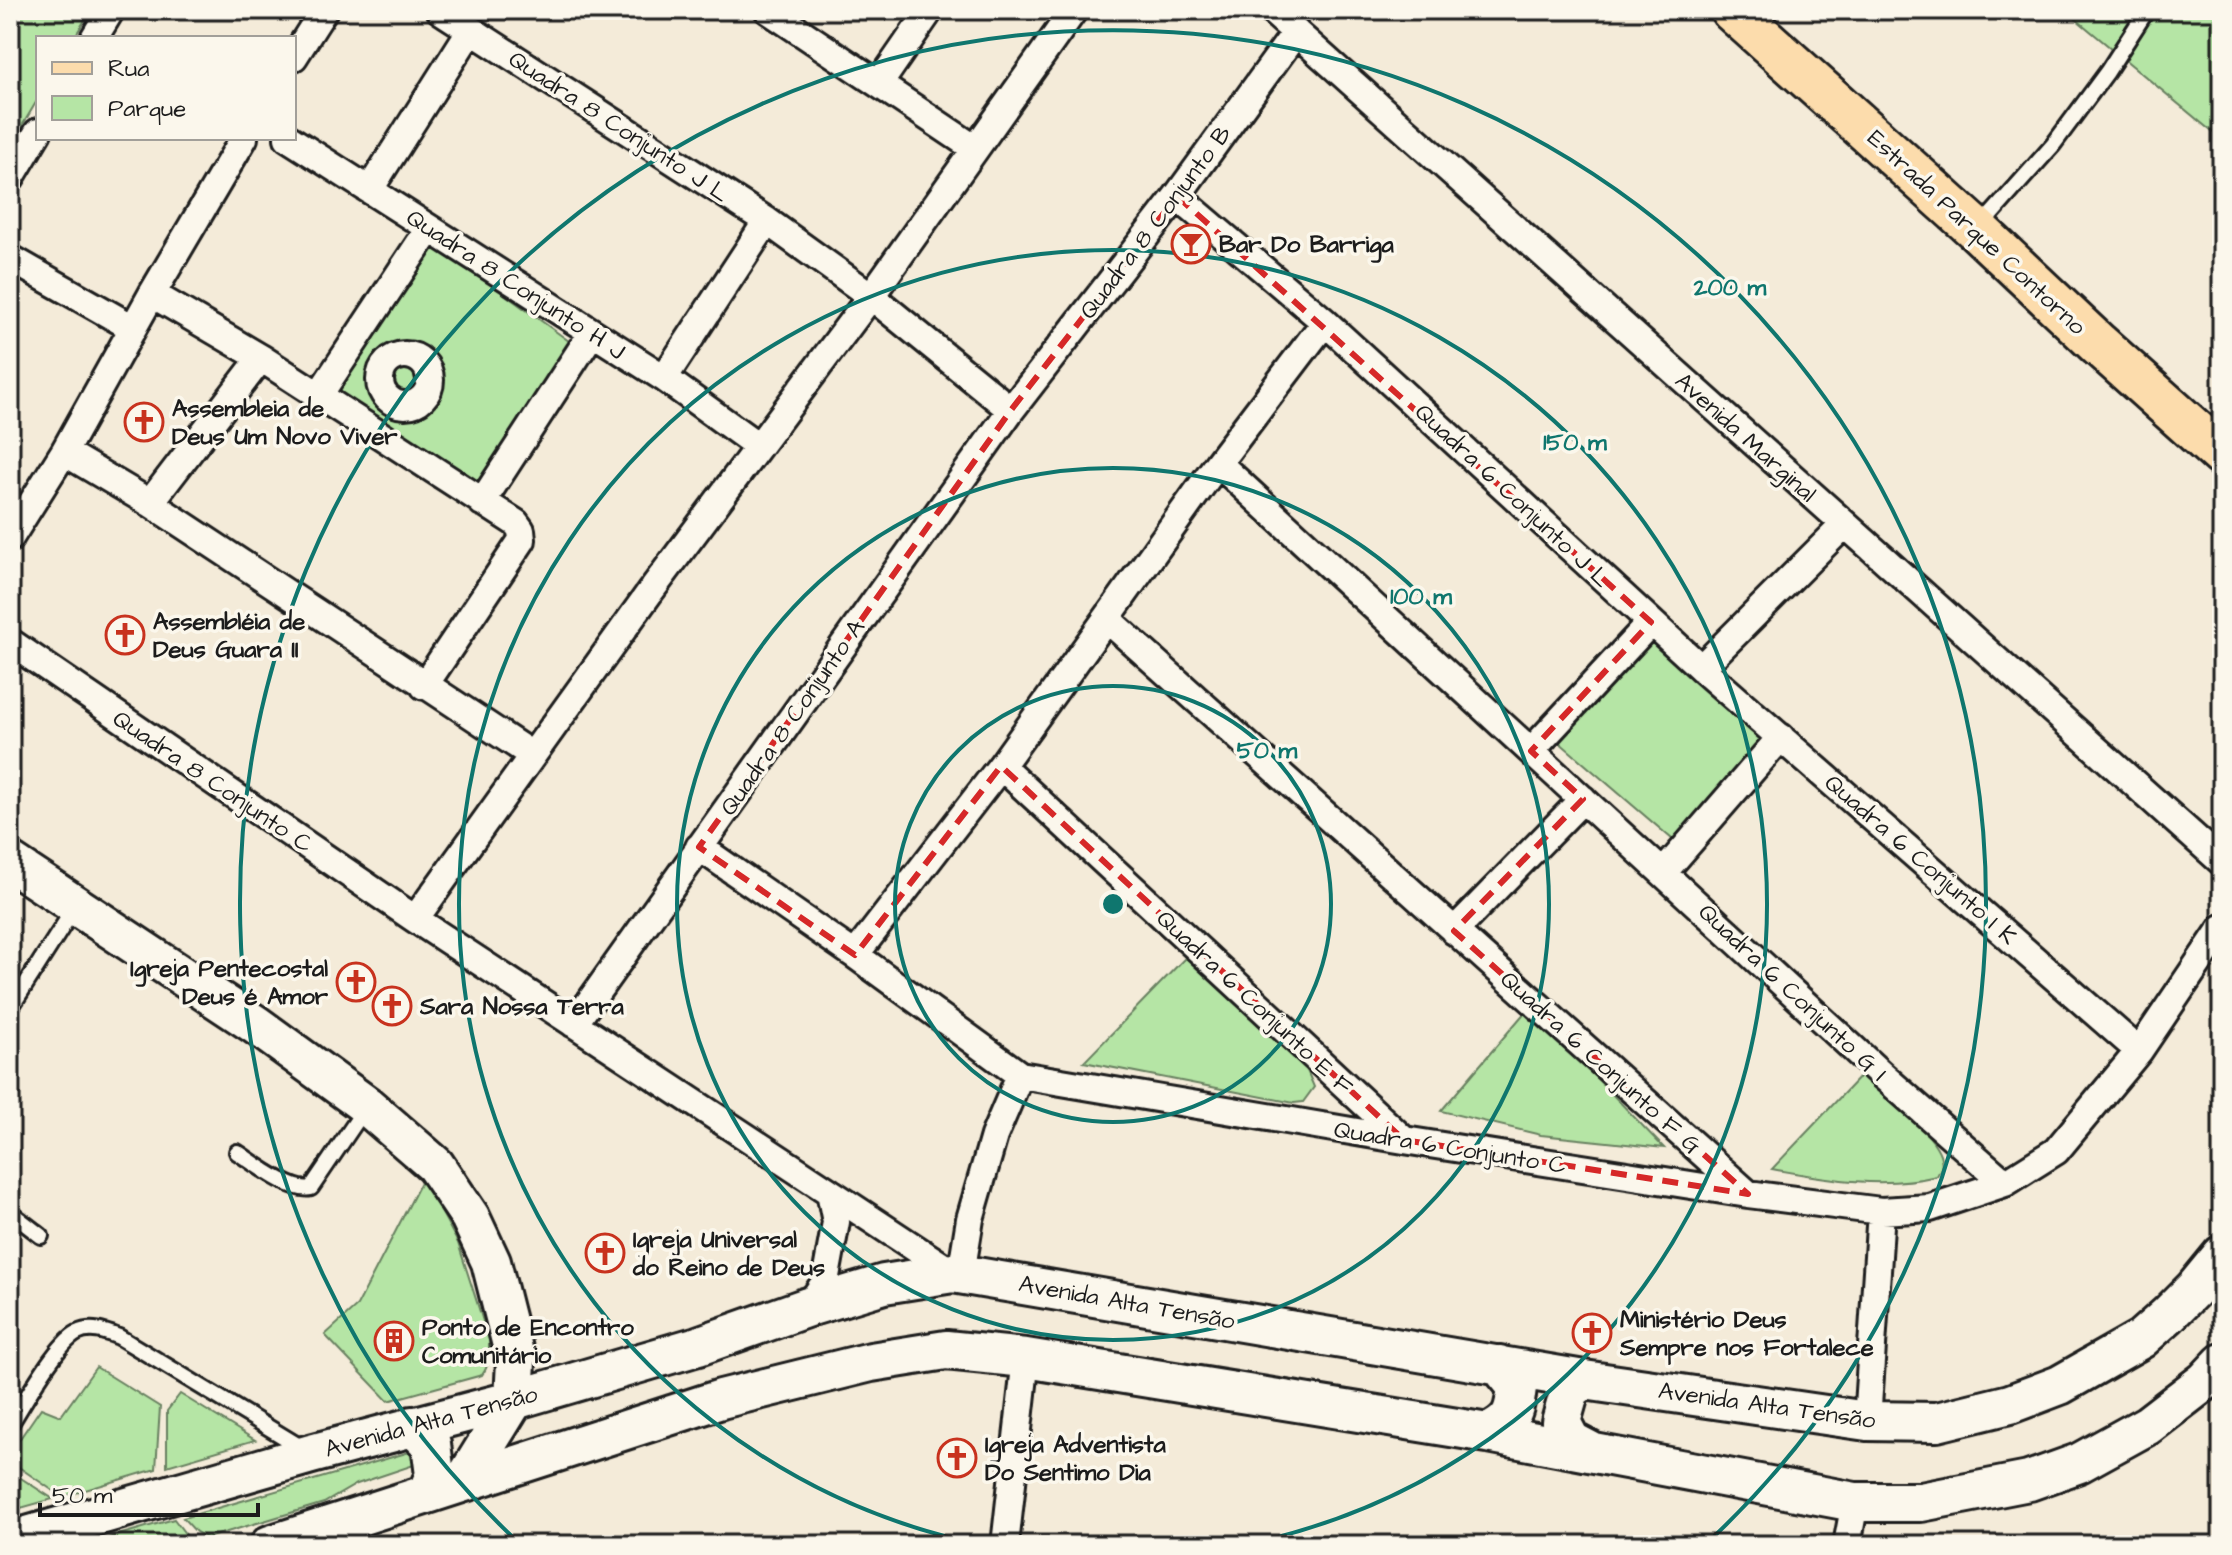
<svg xmlns="http://www.w3.org/2000/svg" width="2232" height="1555" font-family="'Architects Daughter',sans-serif">
	<rect width="100%" height="100%" fill="#f4ebd9"/>
	<filter id="ink" filterUnits="userSpaceOnUse"><feTurbulence type="fractalNoise" baseFrequency=".0125" numOctaves="2"/><feDisplacementMap in="SourceGraphic" scale="16" xChannelSelector="R" yChannelSelector="G"/><feConvolveMatrix kernelMatrix="1 2 1 2 8 2 1 2 1" color-interpolation-filters="sRGB"/></filter>
	<g filter="url(#ink)">
		<path fill="#b5e5a5" stroke="#688060" stroke-width="2" d="M 10,10 L 91,10 L 74,38 L 38,38 L 38,99 L 10,146 Z
			M 2065,10 L 2222,10 L 2222,140 Z
			M 431,241 L 573,344 L 482,486 L 331,387 Z
			M 1652,633 L 1772,737 L 1679,845 L 1559,742 Z
			M 1187,956 L 1306,1068 L 1314,1087 L 1303,1102 L 1294,1103 L 1084,1062 Z
			M 1526,1011 L 1584,1065 L 1664,1148 L 1541,1135 L 1441,1111 Z
			M 1863,1073 C 1882,1090 1937,1135 1941,1158 C 1943,1166 1940,1170 1937,1176 C 1881,1189 1828,1179 1772,1169 Z
			M 421,1182 L 437,1204 L 458,1243 L 489,1340 C 489,1353 490,1365 482,1375 L 388,1401 L 325,1335 L 357,1306 Z
			M 96,1367 L 160,1407 L 156,1469 L 62,1497 L 10,1461 L 10,1453 L 41,1408 L 61,1416 Z
			M 180,1394 L 255,1440 L 167,1466 L 167,1411 Z
			M 420,1449 L 418,1459 L 414,1465 L 357,1484 L 324,1503 L 207,1538 L 196,1532 L 183,1518 Z
			M 10,1471 L 53,1499 L 10,1511 Z
			M 174,1519 L 192,1543 L 184,1545 L 84,1545 Z"/>
		<g fill="none" stroke-linecap="round" stroke-linejoin="round">
			<defs>
				<path id="lane" d="M 1980,227 L 2053,145 L 2107,72 L 2147,10
					M 10,1009 L 75,907
					M 237,1152 C 254,1163 292,1193 311,1188 L 366,1107
					M 10,1212 L 41,1236
					M 10,1425 C 24,1403 56,1344 77,1333 C 91,1326 106,1332 119,1337 L 304,1449"/>
				<path id="street" d="M 440,10 L 767,221 L 871,296 L 1011,410
					M 768,10 L 974,148
					M 1271,10 L 2222,862
					M 94,38 L 111,10
					M 294,57 L 324,10
					M 879,84 L 930,10
					M 288,138 L 664,378 L 758,446
					M 10,179 L 38,132
					M 370,189 L 470,31
					M 1177,196 L 1325,322 L 1701,668 L 2139,1051
					M 10,258 L 133,328
					M 152,294 L 261,358 L 516,523 L 521,530 L 522,540 L 424,686
					M380 380a25 25 0 1 1 50 0a25 25 0 1 1-50 0Z
					M 664,378 L 767,221
					M 319,395 L 429,229
					M 64,452 L 150,503 L 532,755
					M 1218,463 L 1882,1075 L 2005,1183
					M 482,502 L 592,333
					M 150,503 L 261,358
					M 10,538 L 64,452 L 152,294 L 244,138
					M 1107,619 L 1747,1193
					M 10,642 L 415,919 L 953,1273
					M 1701,668 L 1844,525
					M 1531,751 L 1651,622
					M 1001,766 L 1404,1140
					M 699,847 L 855,955 L 1020,1075 L 1404,1140 L 1748,1194 L 1881,1211 L 1930,1208 L 2005,1183 L 2056,1151 L 2139,1051 L 2222,928
					M 1663,873 L 1781,737
					M 415,919 L 650,592 L 871,296 L 1074,10
					M 1454,931 L 1583,799
					M 855,955 L 1001,766 L 1218,463 L 1325,322
					M 574,1024 L 1011,410 L 1177,196 L 1296,32
					M 961,1274 L 970,1219 L 994,1136 L 1020,1075
					M 808,1307 L 825,1282 L 836,1222 L 830,1192
					M 1867,1421 L 1881,1211
					M 1005,1545 L 1026,1358
					M 1847,1545 L 1855,1502"/>
				<path id="secondary" d="M 10,862 L 256,1025 L 367,1106 L 435,1165 L 470,1217 L 491,1262 L 516,1361 L 514,1400 L 464,1481
					M 1584,1380 L 1570,1390 L 1561,1422 L 1571,1441 L 1590,1451
					M 412,1426 L 431,1444 L 435,1475 L 427,1493
					M 1488,1433 C 1513,1421 1514,1412 1517,1387 L 1499,1365
					M 10,1541 L 311,1454 L 514,1400 L 698,1346 L 808,1307 L 884,1284 L 953,1273 L 1584,1380 L 1867,1421 L 1937,1422 L 2010,1404 L 2060,1385 L 2141,1339 L 2168,1315 L 2195,1288 L 2222,1255
					M 270,1545 L 721,1399 L 871,1362 L 946,1350 L 1026,1358 L 1488,1433 L 1855,1502 L 1921,1502 L 2029,1481 L 2079,1463 L 2148,1425 L 2205,1381 L 2222,1363"/>
				<path id="primary" d="M 1732,10 L 1977,230 L 2098,344 L 2222,455"/>
			</defs>
			<use href="#lane" stroke="#1c1c1c" stroke-width="20"/>
			<use href="#street" stroke="#1c1c1c" stroke-width="32"/>
			<use href="#secondary" stroke="#1c1c1c" stroke-width="44"/>
			<use href="#primary" stroke="#1c1c1c" stroke-width="48"/>
			<use href="#lane" stroke="#fbf7ec" stroke-width="14"/>
			<use href="#street" stroke="#fbf7ec" stroke-width="26"/>
			<use href="#secondary" stroke="#fbf7ec" stroke-width="38"/>
			<use href="#primary" stroke="#fcdcac" stroke-width="42"/>
		</g>
	</g>
	<path fill="none" stroke="#d62828" stroke-width="6" stroke-dasharray="16 10" stroke-linejoin="round" d="M 1177,196 L 1651,622 L 1531,751 L 1583,799 L 1454,931 L 1748,1194 L 1404,1140 L 1001,766 L 855,955 L 699,847 L 1011,410 Z"/>
	<g fill="none" stroke="#0f766e" stroke-width="4">
		<circle cx="1113" cy="904" r="218"/>
		<circle cx="1113" cy="904" r="436"/>
		<path d="M983 1545A654 654 0 1 1 1243 1545"/>
		<path d="M518 1542A873 873 0 1 1 1708 1542"/>
	</g>
	<defs>
		<symbol id="bar-ring" viewBox="-11 -11 22 22"><circle r="9.5" fill="#fbf7ec" stroke="#c8321e" stroke-width="1.5"/><path d="M-6-5H6L.8 .8V4.5H3.5V6h-7V4.5H-.8V.8Z" fill="#c8321e"/></symbol>
		<symbol id="church-ring" viewBox="-11 -11 22 22"><circle r="9.5" fill="#fbf7ec" stroke="#c8321e" stroke-width="1.5"/><path d="M-1.2-6h2.4v3.5h3.3v2.4h-3.3V6h-2.4V-.1h-3.3v-2.4h3.3Z" fill="#c8321e"/></symbol>
		<symbol id="building-ring" viewBox="-11 -11 22 22"><circle r="9.5" fill="#fbf7ec" stroke="#c8321e" stroke-width="1.5"/><path d="M-4-6H4V6H1V3H-1V6H-4ZM-2.5-4.3h1.7v1.8h-1.7ZM.8-4.3h1.7v1.8H.8ZM-2.5-1h1.7V.8h-1.7ZM.8-1h1.7V.8H.8Z" fill="#c8321e"/></symbol>
	</defs>
	<g fill-rule="evenodd">
		<use href="#bar-ring" x="1169" y="222" width="44" height="44"/>
		<use href="#church-ring" x="122" y="400" width="44" height="44"/>
		<use href="#church-ring" x="103" y="613" width="44" height="44"/>
		<use href="#church-ring" x="334" y="960" width="44" height="44"/>
		<use href="#church-ring" x="370" y="984" width="44" height="44"/>
		<use href="#church-ring" x="583" y="1231" width="44" height="44"/>
		<use href="#church-ring" x="1570" y="1311" width="44" height="44"/>
		<use href="#building-ring" x="372" y="1319" width="44" height="44"/>
		<use href="#church-ring" x="935" y="1436" width="44" height="44"/>
	</g>
	<g text-anchor="middle" stroke-width="7" stroke-linejoin="round" paint-order="stroke">
		<g font-size="24" fill="#1c1c1c" stroke="#fbf7ec">
			<text transform="translate(619 126) rotate(33)" y="8">Quadra 8 Conjunto J L</text>
			<text transform="translate(1155 222) rotate(-53)" y="8">Quadra 8 Conjunto B</text>
			<text transform="translate(1977 232) rotate(43)" y="8">Estrada Parque Contorno</text>
			<text transform="translate(516 284) rotate(33)" y="8">Quadra 8 Conjunto H J</text>
			<text transform="translate(1746 437) rotate(42)" y="8">Avenida Marginal</text>
			<text transform="translate(1513 495) rotate(43)" y="8">Quadra 6 Conjunto J L</text>
			<text transform="translate(792 717) rotate(-55)" y="8">Quadra 8 Conjunto A</text>
			<text transform="translate(213 781) rotate(34)" y="8">Quadra 8 Conjunto C</text>
			<text transform="translate(1921 859) rotate(41)" y="8">Quadra 6 Conjunto I K</text>
			<text transform="translate(1793 992) rotate(43)" y="8">Quadra 6 Conjunto G I</text>
			<text transform="translate(1255 1002) rotate(43)" y="8">Quadra 6 Conjunto E F</text>
			<text transform="translate(1601 1062) rotate(42)" y="8">Quadra 6 Conjunto F G</text>
			<text transform="translate(1450 1147) rotate(9)" y="8">Quadra 6 Conjunto C</text>
			<text transform="translate(1127 1302) rotate(10)" y="8">Avenida Alta Tensão</text>
			<text transform="translate(1767 1405) rotate(8)" y="8">Avenida Alta Tensão</text>
			<text transform="translate(431 1421) rotate(-15)" y="8">Avenida Alta Tensão</text>
		</g>
		<g font-size="24" font-weight="bold" fill="#1c1c1c" stroke="#fbf7ec" text-anchor="start">
			<text x="1219" y="252">Bar Do Barriga</text>
			<text x="172" y="416">Assembleia de<tspan x="172" dy="28">Deus Um Novo Viver</tspan></text>
			<text x="153" y="629">Assembléia de<tspan x="153" dy="28">Deus Guara II</tspan></text>
			<text x="328" y="976" text-anchor="end">Igreja Pentecostal<tspan x="328" dy="28">Deus é Amor</tspan></text>
			<text x="420" y="1014">Sara Nossa Terra</text>
			<text x="633" y="1247">Igreja Universal<tspan x="633" dy="28">do Reino de Deus</tspan></text>
			<text x="1620" y="1327">Ministério Deus<tspan x="1620" dy="28">Sempre nos Fortalece</tspan></text>
			<text x="422" y="1335">Ponto de Encontro<tspan x="422" dy="28">Comunitário</tspan></text>
			<text x="985" y="1452">Igreja Adventista<tspan x="985" dy="28">Do Sentimo Dia</tspan></text>
		</g>
	</g>
	<circle cx="1113" cy="904" r="12" fill="#0f766e" stroke="#fbf7ec" stroke-width="4"/>
	<g font-size="24" text-anchor="middle" font-weight="bold" fill="#0f766e" stroke="#fbf7ec" stroke-width="7" stroke-linejoin="round" paint-order="stroke">
		<text x="1730" y="295">200 m</text>
		<text x="1575" y="450">150 m</text>
		<text x="1421" y="604">100 m</text>
		<text x="1267" y="758">50 m</text>
	</g>
	<rect width="2232" height="1555" fill="none" stroke="#fbf7ec" stroke-width="40"/>
	<rect x="20" y="20" width="2192" height="1515" fill="none" stroke="#1c1c1c" stroke-width="3" filter="url(#ink)"/>
	<rect x="36" y="36" width="260" height="104" fill="#fbf7ec" stroke="#a29f99" stroke-width="2"/>
	<rect x="52" y="62" width="40" height="12" fill="#fcdcac" stroke="#a29f99" stroke-width="2"/>
	<text x="108" y="76" font-size="24" fill="#1c1c1c">Rua</text>
	<rect x="52" y="96" width="40" height="24" fill="#b5e5a5" stroke="#a29f99" stroke-width="2"/>
	<text x="108" y="116" font-size="24" fill="#1c1c1c">Parque</text>
	<path d="M40 1503v12h218v-12" fill="none" stroke="#1c1c1c" stroke-width="4"/>
	<text x="52" y="1503" font-size="24" fill="#1c1c1c" stroke="#fbf7ec" stroke-width="6" paint-order="stroke">50 m</text>
</svg>
